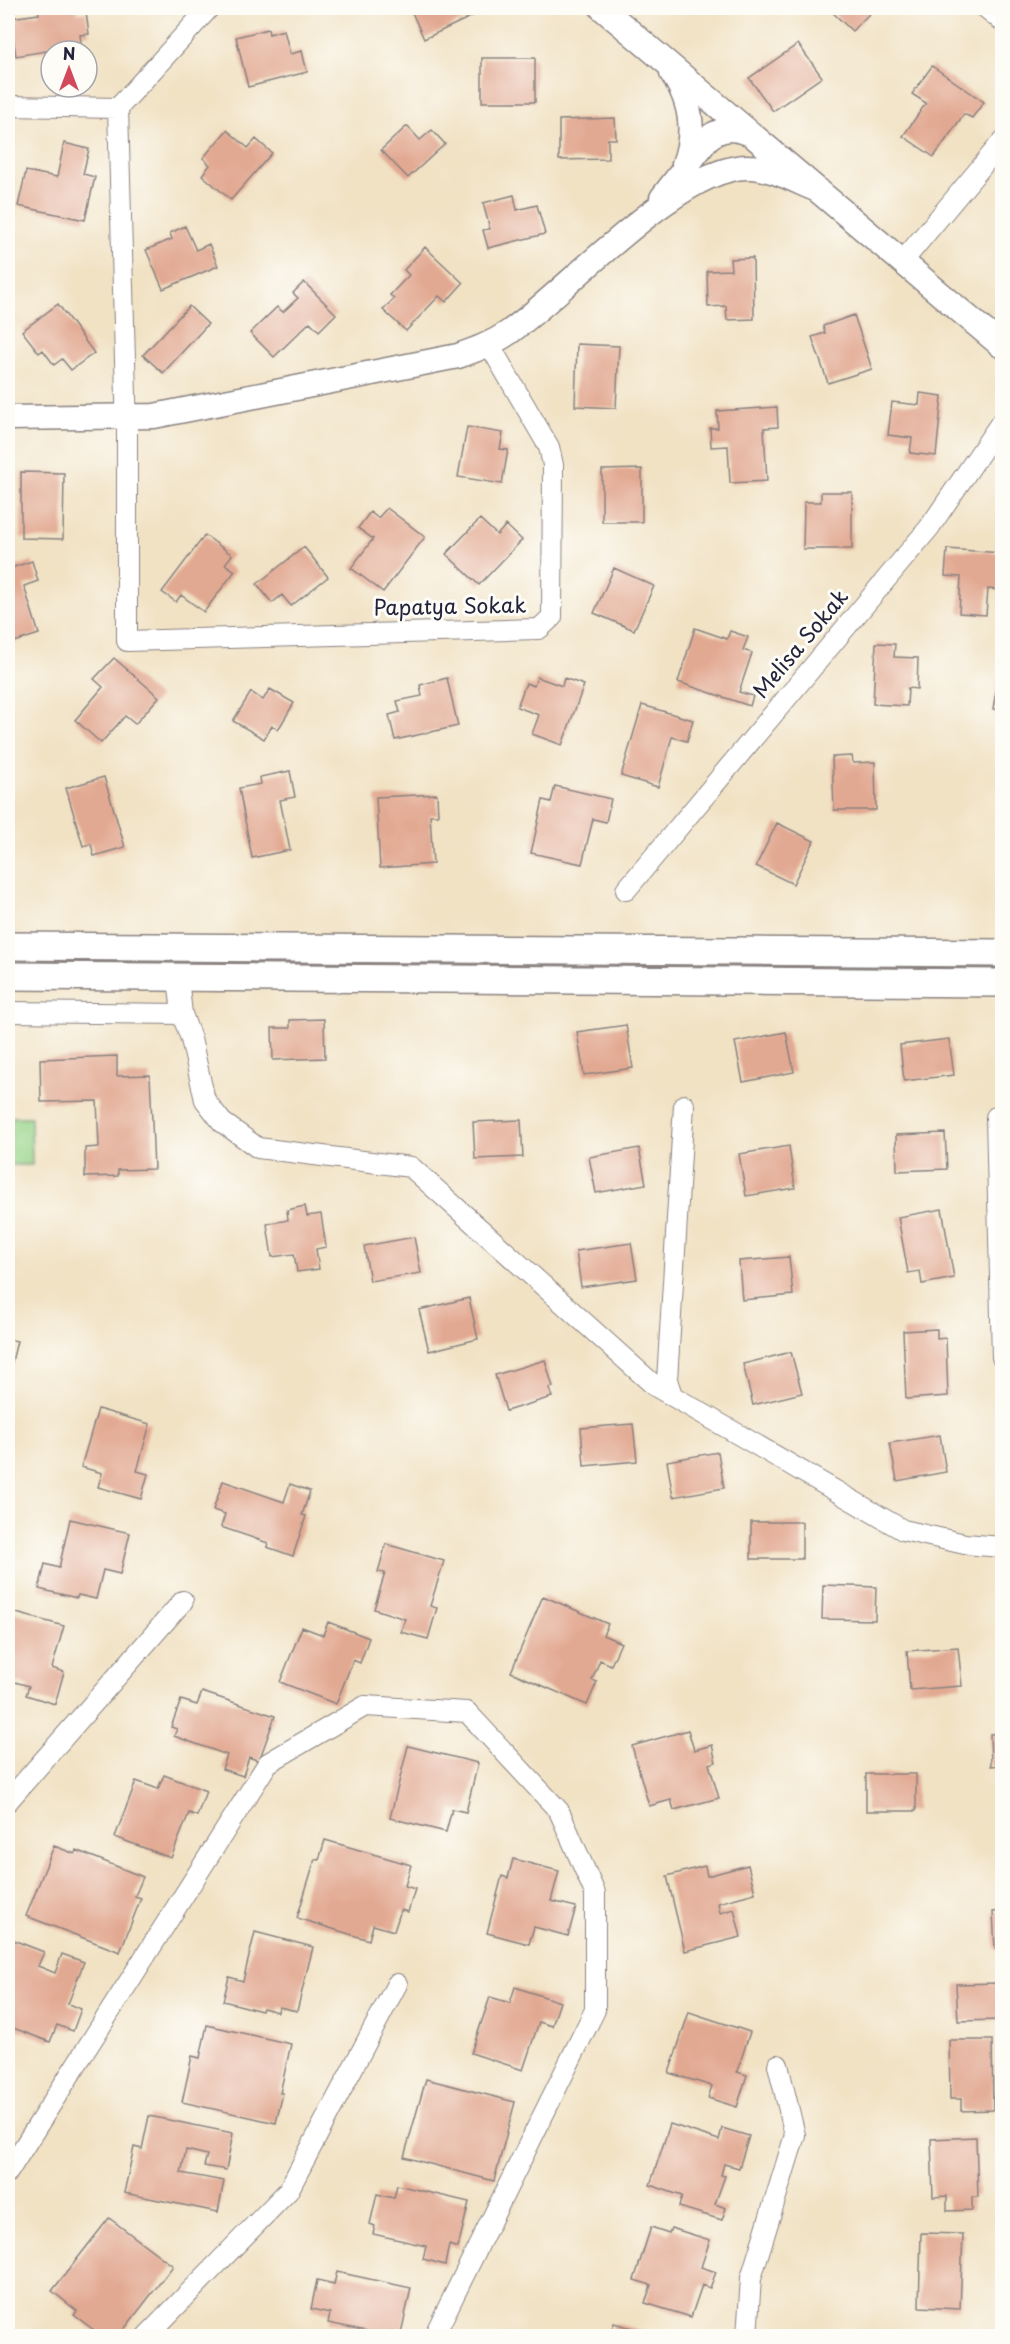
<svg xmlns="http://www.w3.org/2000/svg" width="1010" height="2344" font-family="'Playpen Sans',sans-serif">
	<rect width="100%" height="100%" fill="#fdfcf7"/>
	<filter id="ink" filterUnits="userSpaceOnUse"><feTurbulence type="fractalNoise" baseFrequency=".0167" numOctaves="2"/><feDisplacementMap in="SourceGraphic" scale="12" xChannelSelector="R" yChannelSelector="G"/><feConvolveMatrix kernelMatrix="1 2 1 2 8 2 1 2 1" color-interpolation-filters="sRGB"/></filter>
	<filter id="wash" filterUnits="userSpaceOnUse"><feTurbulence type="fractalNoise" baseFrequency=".008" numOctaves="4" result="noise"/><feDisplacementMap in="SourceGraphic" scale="24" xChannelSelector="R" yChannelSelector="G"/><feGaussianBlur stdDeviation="1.35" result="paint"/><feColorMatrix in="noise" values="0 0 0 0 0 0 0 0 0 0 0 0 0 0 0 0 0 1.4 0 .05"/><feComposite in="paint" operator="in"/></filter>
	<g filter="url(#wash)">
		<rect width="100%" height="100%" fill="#f1e2c4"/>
		<path fill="#97d388" stroke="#5c7a62" stroke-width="1.5" d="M 8,1117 L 31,1117 L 32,1165 L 8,1165 Z"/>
		<g id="blocks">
			<path fill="#e2a992" d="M 38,8 L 77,8 L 78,13 L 86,12 L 89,34 L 80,35 L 82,51 L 51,51 L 51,59 L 48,60 L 46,51 L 16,56 L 10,18 L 39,14 Z
				M 410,8 L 482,8 L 483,11 L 424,39 Z
				M 828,8 L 875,8 L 852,31 Z
				M 268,29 L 269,34 L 284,30 L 290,54 L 302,51 L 307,72 L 248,87 L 236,37 Z
				M 798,44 L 822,77 L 773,111 L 749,78 Z
				M 482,58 L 535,58 L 535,102 L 482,102 Z
				M 932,66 L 984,102 L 972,118 L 964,114 L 934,157 L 903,136 L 926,103 L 912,94 Z
				M 615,118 L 616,139 L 608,139 L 608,159 L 559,160 L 559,120 Z
				M 407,126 L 420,140 L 432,130 L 445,144 L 408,178 L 381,150 Z
				M 227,130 L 248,148 L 256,139 L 272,153 L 231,200 L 202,175 L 210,165 L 203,158 Z
				M 64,143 L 89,149 L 83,174 L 95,177 L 85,220 L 18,206 L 26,171 L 57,177 Z
				M 514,195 L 517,210 L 537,205 L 545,234 L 488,248 L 483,230 L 490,229 L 483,203 Z
				M 185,226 L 196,250 L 209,244 L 218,266 L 163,289 L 146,250 L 172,239 L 170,233 Z
				M 425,247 L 463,283 L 446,302 L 439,296 L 406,331 L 383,310 L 394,299 L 390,295 L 409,275 L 404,270 Z
				M 753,258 L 754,319 L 727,320 L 726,306 L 708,307 L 707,271 L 731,270 L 730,259 Z
				M 304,282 L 336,314 L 319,331 L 310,322 L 274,357 L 250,333 L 277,307 L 283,312 L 298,298 L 293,293 Z
				M 58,304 L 94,353 L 71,370 L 62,359 L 54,365 L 43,350 L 39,353 L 22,331 Z
				M 189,306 L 208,324 L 163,373 L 143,355 Z
				M 854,315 L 872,369 L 828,383 L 812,337 L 825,333 L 823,326 Z
				M 577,344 L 619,346 L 616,408 L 575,406 Z
				M 920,393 L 942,396 L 936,456 L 910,453 L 912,438 L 888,435 L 892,402 L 919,405 Z
				M 777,407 L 778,427 L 764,428 L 767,481 L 730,483 L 728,446 L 711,447 L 710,428 L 718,428 L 717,411 Z
				M 467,427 L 503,433 L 500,449 L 508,450 L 502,484 L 458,477 Z
				M 642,469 L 642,522 L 602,522 L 602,470 Z
				M 21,472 L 64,473 L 63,539 L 21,538 Z
				M 821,492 L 852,492 L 852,549 L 803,549 L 804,502 L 821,502 Z
				M 387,508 L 425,537 L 383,592 L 351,568 L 373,539 L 358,528 L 370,512 L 378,518 Z
				M 480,519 L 497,535 L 506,525 L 522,540 L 479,585 L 446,554 Z
				M 205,535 L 232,555 L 225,564 L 235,571 L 204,612 L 181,595 L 176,602 L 162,592 Z
				M 304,547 L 328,577 L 291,606 L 282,595 L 272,603 L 257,584 Z
				M 947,549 L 1002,553 L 1002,590 L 988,589 L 986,615 L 959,613 L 961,577 L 945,576 Z
				M 32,561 L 38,581 L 24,586 L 39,634 L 8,644 L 8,569 Z
				M 614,568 L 654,586 L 634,630 L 594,613 Z
				M 695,628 L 727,639 L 730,631 L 748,637 L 743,650 L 752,653 L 739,692 L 753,696 L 750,706 L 678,682 Z
				M 876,643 L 895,644 L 894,657 L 918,658 L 917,689 L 908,688 L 907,706 L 873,704 Z
				M 114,658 L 159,697 L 135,724 L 125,716 L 101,743 L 75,720 L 103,687 L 94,679 Z
				M 999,674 L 1002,675 L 1002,711 L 993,709 Z
				M 537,677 L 562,686 L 564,678 L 584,685 L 562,745 L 532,734 L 539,715 L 517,707 L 526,683 L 534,686 Z
				M 447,678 L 458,726 L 395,740 L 389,715 L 400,712 L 397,701 L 422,696 L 420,685 Z
				M 270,689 L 294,703 L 278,730 L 272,726 L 264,739 L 233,721 L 251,692 L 263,700 Z
				M 642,705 L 693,720 L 687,741 L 672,737 L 658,787 L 621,776 Z
				M 852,756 L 853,763 L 875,762 L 876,810 L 834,810 L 832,757 Z
				M 290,771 L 295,797 L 280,800 L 290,850 L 252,858 L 239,788 L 261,784 L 260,777 Z
				M 104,777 L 125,847 L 94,856 L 91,844 L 83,846 L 66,788 Z
				M 555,786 L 611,799 L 606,822 L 593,819 L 582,864 L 531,853 L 543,800 L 551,802 Z
				M 437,794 L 438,815 L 430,815 L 433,864 L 380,868 L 376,797 Z
				M 777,823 L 814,841 L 793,884 L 756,866 Z
				M 324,1019 L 325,1058 L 273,1060 L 272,1028 L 290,1028 L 290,1020 Z
				M 626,1025 L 633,1068 L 584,1075 L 577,1032 Z
				M 786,1032 L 794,1072 L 743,1082 L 735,1042 Z
				M 949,1039 L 954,1075 L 904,1081 L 900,1045 Z
				M 117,1056 L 117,1076 L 150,1075 L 154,1169 L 118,1170 L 118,1176 L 85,1177 L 85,1148 L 99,1147 L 97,1101 L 41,1102 L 40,1059 Z
				M 521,1120 L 523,1157 L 475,1159 L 473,1122 Z
				M 945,1133 L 947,1169 L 897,1171 L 896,1135 Z
				M 789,1146 L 795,1188 L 746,1196 L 739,1154 Z
				M 639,1148 L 646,1184 L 596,1193 L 589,1157 Z
				M 305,1206 L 307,1216 L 321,1214 L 326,1247 L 316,1249 L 319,1269 L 297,1272 L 294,1254 L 272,1257 L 267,1224 L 288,1220 L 287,1210 Z
				M 942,1209 L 954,1278 L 922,1284 L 920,1271 L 908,1273 L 898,1217 Z
				M 414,1237 L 421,1273 L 370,1281 L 364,1246 Z
				M 631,1243 L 637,1279 L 581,1287 L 576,1251 Z
				M 789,1257 L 793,1295 L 742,1300 L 739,1261 Z
				M 469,1298 L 478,1339 L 429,1351 L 419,1310 Z
				M 937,1329 L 937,1339 L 946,1338 L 948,1396 L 906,1399 L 903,1331 Z
				M 8,1339 L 17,1341 L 8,1378 Z
				M 791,1352 L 802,1393 L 753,1405 L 743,1364 Z
				M 545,1360 L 553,1387 L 549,1388 L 552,1397 L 506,1411 L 495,1375 Z
				M 98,1409 L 150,1424 L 137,1471 L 148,1474 L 141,1499 L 98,1487 L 102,1473 L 81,1467 Z
				M 633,1424 L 637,1461 L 584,1466 L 581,1428 Z
				M 940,1435 L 946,1472 L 897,1481 L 890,1443 Z
				M 718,1452 L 724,1488 L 673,1497 L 667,1461 Z
				M 223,1481 L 284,1502 L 290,1484 L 310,1491 L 302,1515 L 306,1516 L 293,1556 L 267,1547 L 268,1543 L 221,1527 L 225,1514 L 213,1510 Z
				M 70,1519 L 130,1533 L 120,1574 L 103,1570 L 96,1599 L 78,1595 L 77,1598 L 39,1589 L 45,1564 L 59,1568 Z
				M 751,1522 L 802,1522 L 802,1559 L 751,1559 Z
				M 386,1544 L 444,1561 L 430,1606 L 437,1608 L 428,1639 L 401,1632 L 405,1619 L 374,1609 L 385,1573 L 378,1572 Z
				M 823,1585 L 876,1587 L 875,1620 L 822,1619 Z
				M 543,1596 L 608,1624 L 603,1635 L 621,1643 L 611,1665 L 600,1660 L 592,1680 L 597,1682 L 587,1705 L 511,1672 Z
				M 9,1611 L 64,1626 L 52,1668 L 64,1672 L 55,1704 L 26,1695 L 29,1686 L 8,1680 Z
				M 328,1622 L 369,1638 L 360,1663 L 353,1660 L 336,1704 L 280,1682 L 302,1627 L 323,1635 Z
				M 958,1647 L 962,1686 L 910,1690 L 907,1651 Z
				M 202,1692 L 275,1716 L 259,1761 L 249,1757 L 243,1776 L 222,1769 L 227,1755 L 174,1736 L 177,1729 L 171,1727 L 181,1700 L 197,1705 Z
				M 688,1730 L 694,1750 L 712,1745 L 716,1762 L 709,1764 L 719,1798 L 674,1810 L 671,1800 L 649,1806 L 632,1746 Z
				M 1002,1733 L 1002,1765 L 991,1766 L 990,1734 Z
				M 408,1746 L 478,1763 L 466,1812 L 452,1809 L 446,1832 L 390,1818 Z
				M 866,1774 L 916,1774 L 916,1811 L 866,1811 Z
				M 164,1775 L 206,1791 L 197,1816 L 189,1813 L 171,1858 L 115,1837 L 136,1781 L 158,1789 Z
				M 325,1840 L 411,1865 L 405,1886 L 415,1889 L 408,1912 L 401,1910 L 394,1931 L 373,1925 L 369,1940 L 297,1918 L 315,1859 L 319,1860 Z
				M 54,1846 L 75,1854 L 76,1850 L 143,1877 L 135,1896 L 141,1898 L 120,1952 L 26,1916 Z
				M 513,1859 L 559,1871 L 551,1901 L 576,1907 L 568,1936 L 534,1927 L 529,1944 L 487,1933 L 502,1876 L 508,1878 Z
				M 748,1865 L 755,1893 L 718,1903 L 720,1913 L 734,1909 L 741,1937 L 685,1951 L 667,1876 L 705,1866 L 707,1876 Z
				M 1002,1911 L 1002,1949 L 995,1949 L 993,1912 Z
				M 255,1932 L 313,1947 L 297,2011 L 279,2007 L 278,2012 L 263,2008 L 262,2011 L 223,2001 L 229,1977 L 243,1981 Z
				M 8,1938 L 44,1952 L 38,1966 L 55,1973 L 62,1954 L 84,1962 L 68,2004 L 81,2009 L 73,2031 L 57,2025 L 50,2042 L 8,2026 Z
				M 1002,1983 L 1002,2020 L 958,2021 L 956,1984 Z
				M 515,1987 L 560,2002 L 552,2026 L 539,2022 L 523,2070 L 471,2053 L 490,1997 L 510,2003 Z
				M 689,2012 L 750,2032 L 737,2072 L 747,2075 L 737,2107 L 708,2098 L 712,2086 L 669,2073 Z
				M 207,2025 L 291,2044 L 280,2093 L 283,2093 L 276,2123 L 182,2102 L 192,2056 L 200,2058 Z
				M 949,2040 L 992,2040 L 993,2110 L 961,2111 L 961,2099 L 950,2099 Z
				M 426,2079 L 515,2102 L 494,2181 L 404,2157 Z
				M 149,2116 L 233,2133 L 226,2170 L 204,2166 L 207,2155 L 186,2150 L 181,2173 L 224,2181 L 218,2212 L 124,2193 L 134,2147 L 142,2149 Z
				M 670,2124 L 719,2140 L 722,2128 L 749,2136 L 739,2168 L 724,2164 L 721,2175 L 725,2176 L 715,2204 L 726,2208 L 722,2220 L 679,2207 L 682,2196 L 650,2185 Z
				M 976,2137 L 978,2197 L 972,2197 L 972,2210 L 947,2211 L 947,2196 L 933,2197 L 931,2139 Z
				M 397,2185 L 469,2202 L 458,2248 L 449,2245 L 445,2265 L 423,2259 L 426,2246 L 373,2234 L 375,2226 L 370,2224 L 377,2194 L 394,2198 Z
				M 109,2218 L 173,2266 L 119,2336 L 102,2336 L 74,2315 L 77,2311 L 52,2291 Z
				M 651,2227 L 669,2233 L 671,2228 L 710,2240 L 701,2267 L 716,2272 L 710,2288 L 702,2285 L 691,2317 L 645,2303 L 651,2285 L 634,2280 Z
				M 921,2233 L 963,2234 L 960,2309 L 919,2307 Z
				M 337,2272 L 411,2288 L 401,2334 L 390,2332 L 389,2336 L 366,2336 L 367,2331 L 328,2323 L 330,2313 L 311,2309 L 317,2280 L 334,2284 Z
				M 614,2323 L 649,2333 L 648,2336 L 609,2336 Z"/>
		</g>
	</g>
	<g filter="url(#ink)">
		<use href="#blocks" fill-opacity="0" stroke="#8a8280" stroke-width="1.5"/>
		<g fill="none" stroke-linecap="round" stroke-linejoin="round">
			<defs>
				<path id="minor" d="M 986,8 L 1002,21
					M 8,106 L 118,108 L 209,8
					M 118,108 L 127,432 L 127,641 L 539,629 L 552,617 L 553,465 L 549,447 L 489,344
					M 903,261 L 1002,142
					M 626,890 L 929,528 L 1002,421
					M 178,978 L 182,1014 L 191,1039 L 205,1100 L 222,1122 L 258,1148 L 411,1167 L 655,1386 L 903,1530 L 965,1544 L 1002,1547
					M 8,1012 L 182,1014
					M 996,1117 L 1002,1357
					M 672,1395 L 667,1380 L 684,1105
					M 8,1801 L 183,1601
					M 8,2172 L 268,1763 L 365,1706 L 467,1712 L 559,1811 L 595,1893 L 595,2010 L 434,2336
					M 147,2336 L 288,2191 L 397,1984
					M 747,2336 L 751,2278 L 795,2135 L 778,2065"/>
				<path id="tertiary" d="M 602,8 L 1002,346
					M 672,73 C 691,101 696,132 684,164
					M 662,198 L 708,138 C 722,127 735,127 751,134
					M 8,418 L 154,416 L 458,356 C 475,350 492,344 508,333 C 566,293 679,165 749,167 C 772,167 797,182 818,190"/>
				<path id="secondary" d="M 8,946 L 1002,953
					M 8,976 L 1002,983"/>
			</defs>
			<use href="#minor" stroke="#8a8280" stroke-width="22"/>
			<use href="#tertiary" stroke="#8a8280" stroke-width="27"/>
			<use href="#secondary" stroke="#8a8280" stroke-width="30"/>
			<use href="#minor" stroke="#fff" stroke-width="20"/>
			<use href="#tertiary" stroke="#fff" stroke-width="24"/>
			<use href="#secondary" stroke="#fff" stroke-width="27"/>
		</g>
	</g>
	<g text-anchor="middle" stroke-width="6" stroke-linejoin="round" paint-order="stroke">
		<g font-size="21" fill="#22223b" stroke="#fdfcf7">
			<text transform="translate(450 607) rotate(-1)" y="7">Papatya Sokak</text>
			<text transform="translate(801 644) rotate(-50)" y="7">Melisa Sokak</text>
		</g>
	</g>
	<rect width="1010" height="2344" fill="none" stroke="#fdfcf7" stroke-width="30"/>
	<g transform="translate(69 69)"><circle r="28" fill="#fdfcf7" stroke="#a5a5ac" stroke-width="1.5"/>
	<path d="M0-4.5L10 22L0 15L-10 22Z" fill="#d1495b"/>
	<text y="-9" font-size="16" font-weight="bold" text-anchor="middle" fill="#22223b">N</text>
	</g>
</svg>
